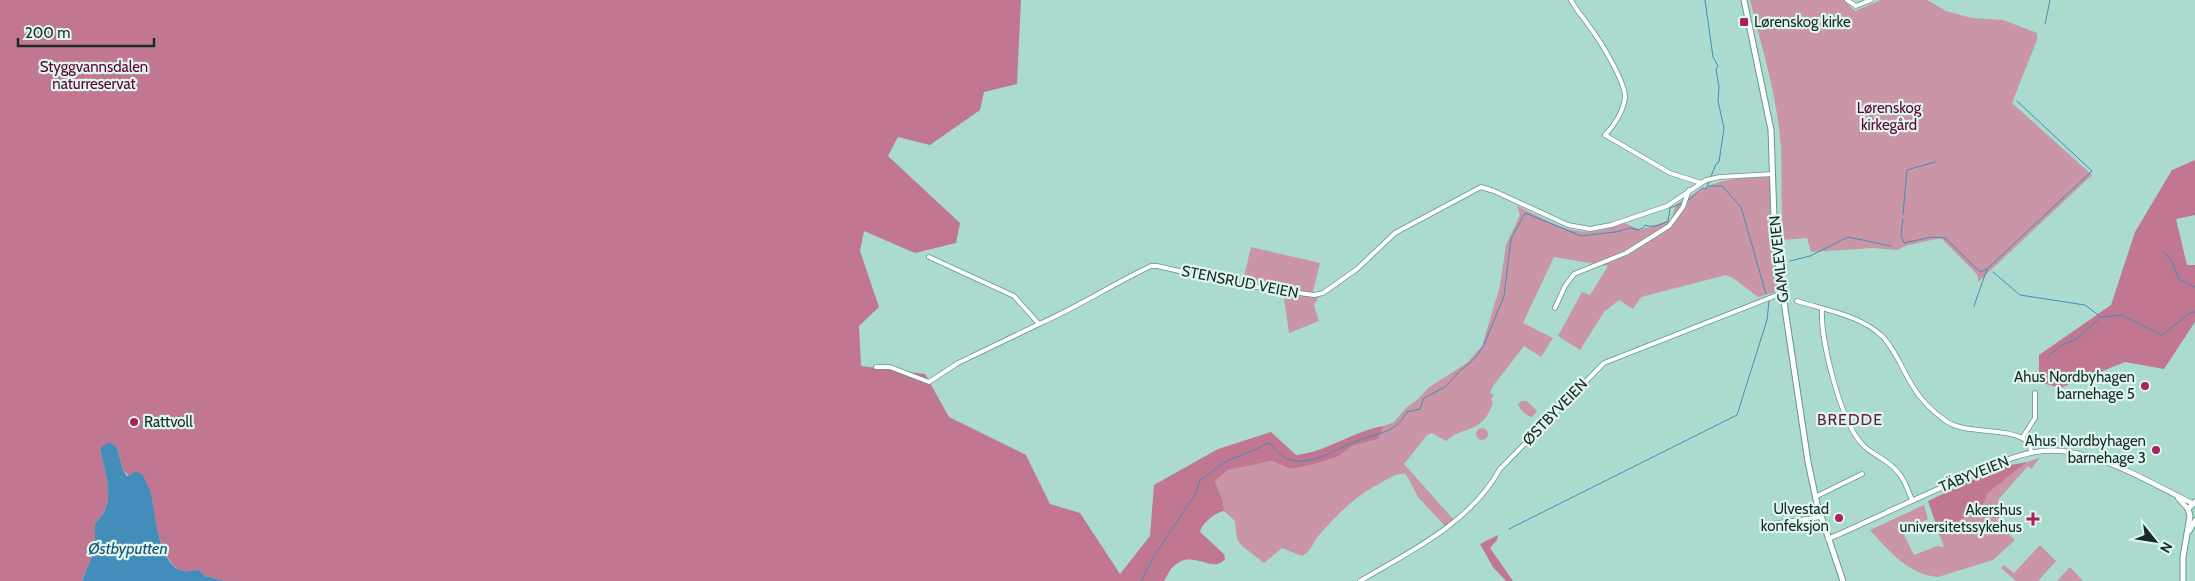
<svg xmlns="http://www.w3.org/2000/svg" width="2195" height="581" font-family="Cabin,sans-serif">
	<rect width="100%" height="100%" fill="#aadbce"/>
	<path fill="#c995a7" d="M 1750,0 L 1844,0 L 1855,11 L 1881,0 L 1927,0 L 1946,11 L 1972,18 L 2003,20 L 2037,33 L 2037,40 L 2012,103 L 2092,175 L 1978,282 L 1978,276 L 1973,270 L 1941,238 L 1908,245 L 1897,250 L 1873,248 L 1811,252 L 1807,238 L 1783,240 C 1781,210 1782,180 1781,149 C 1778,99 1762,48 1750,0 Z
		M 1770,177 L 1770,238 L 1777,285 L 1775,292 L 1758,297 L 1733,278 L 1726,275 L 1641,297 L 1633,309 L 1619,300 L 1604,312 L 1580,350 L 1558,336 L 1582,292 L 1590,295 L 1608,266 L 1554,257 L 1523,323 L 1553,338 L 1541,357 L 1524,346 L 1493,386 L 1490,393 L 1494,395 L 1491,399 L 1493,403 C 1481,436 1465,424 1446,441 L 1432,433 L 1427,435 L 1404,464 L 1453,519 L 1445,526 L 1418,497 L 1406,474 C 1397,473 1392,477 1384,481 C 1355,496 1341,511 1319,535 C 1313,542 1311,552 1302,556 L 1282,548 L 1264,563 L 1241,545 L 1237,539 L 1235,521 L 1224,511 L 1223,501 L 1215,481 L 1228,470 L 1272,461 L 1291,469 L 1339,456 L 1352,446 L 1378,439 L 1384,426 L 1394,422 L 1407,407 L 1417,400 L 1428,388 L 1467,363 L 1482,346 L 1500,286 L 1506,245 L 1520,215 L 1517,206 C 1559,225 1578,243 1624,223 L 1640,230 L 1671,220 L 1676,205 C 1713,180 1725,178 1770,177 Z
		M 1251,247 L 1320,263 L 1313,291 L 1318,298 L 1314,305 L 1319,321 L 1289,333 L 1283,292 L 1242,285 Z
		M 1522,401 L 1527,401 L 1537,411 L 1532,417 C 1527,417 1519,409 1518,404 Z
		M1476 434a6 6 0 1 1 12 0a6 6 0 1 1-12 0Z
		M 2040,458 L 2031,469 L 2028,466 L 1998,500 L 2000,503 L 1997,507 L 2000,517 L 1997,520 L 2011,531 L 2009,534 L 2015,540 L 1993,560 L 1938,577 C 1909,575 1889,551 1870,530 L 1924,505 L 1928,519 L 1902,531 L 1914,555 L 1937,546 L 1944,547 L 1940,536 L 1951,531 L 1960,520 L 1982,508 L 1986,493 L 2027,462 Z
		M 2040,545 L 2056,561 L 2038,581 L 2016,581 L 2001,568 L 2004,565 L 2014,573 Z
		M 2070,567 L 2083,581 L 2057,581 Z"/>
	<path fill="#c17692" d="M 0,0 L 1021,0 L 1017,84 L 984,92 L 980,110 L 930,145 L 898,137 L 888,156 L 960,223 L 956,243 L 915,253 L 864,231 L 860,251 L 879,307 L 859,326 L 861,366 L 925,374 L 949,417 L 1026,455 L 1050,504 L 1080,513 L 1120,574 L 1150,536 L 1154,485 L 1218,449 L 1271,432 L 1296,455 C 1327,452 1353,431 1384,426 L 1378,439 L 1352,446 L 1339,456 L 1314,464 L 1291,469 L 1272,461 L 1228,470 L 1215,481 L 1223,501 L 1224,511 C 1216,512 1202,523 1200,532 L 1224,554 L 1225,559 C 1212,575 1193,547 1173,567 C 1169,570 1167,577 1164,581 L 225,581 L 205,576 L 199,570 C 194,570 187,572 183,571 C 161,565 153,516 152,498 L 123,470 L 117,448 L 100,448 C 105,475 118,501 95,523 L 95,549 L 82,581 L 0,581 Z
		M 2195,160 L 2195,215 L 2176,219 L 2187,265 L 2195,265 L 2195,322 L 2164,369 L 2125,362 L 2060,388 L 2039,382 L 2039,355 L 2111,305 L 2135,232 L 2172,170 Z
		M 2027,462 L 1987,493 L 1982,508 L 1960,520 L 1951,531 L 1940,536 L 1928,501 L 2000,467 Z
		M 1498,535 L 1497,540 L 1490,548 L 1513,581 L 1506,581 L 1493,567 L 1480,544 Z"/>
	<path fill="#428db9" d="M 109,442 L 117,448 L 123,470 L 127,476 L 136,472 L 142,474 C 146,482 151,491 152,499 C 155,518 160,566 183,571 C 188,572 194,570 199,570 L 205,576 L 225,581 L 82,581 L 95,549 L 95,523 C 118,502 105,475 100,448 Z"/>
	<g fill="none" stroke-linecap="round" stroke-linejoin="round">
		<path stroke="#428db9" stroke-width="1" d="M 2045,24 L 2050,0
			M 1709,186 L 1722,186 L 1741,207 L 1766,294
			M 1687,201 C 1694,198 1696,191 1703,188 L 1706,189 L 1716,164 L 1719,162 L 1724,128 L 1718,101 L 1719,87 L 1716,69 L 1718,66 L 1713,57 L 1705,0
			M 1903,214 L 1907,170 L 1935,162
			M 1903,219 L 1901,235 L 1904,243 L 1931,237 L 1945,238 L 1980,272 L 1987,269 L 2092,171 L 2017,101
			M 2163,252 L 2170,258 L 2179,279 L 2195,287
			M 1790,261 L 1810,256 L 1848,237 L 1891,246
			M 1993,272 L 2020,295 L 2085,305 L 2101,317 L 2121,315 L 2162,335 L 2190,313 L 2195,312
			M 1974,306 L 1987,269
			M 2049,355 L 2062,345 L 2077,339 L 2101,317
			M 1509,529 L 1737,415 L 1767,320 L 1769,301
			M 1141,581 L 1154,556 L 1196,493 L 1200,480 L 1227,461 L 1270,443 C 1295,480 1329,451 1359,440 C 1381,432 1394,434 1407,412 L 1420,409 L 1424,398 L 1445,387 L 1459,372 L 1475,358 L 1483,347 L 1504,296 L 1511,239 L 1525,213 L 1581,236 L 1616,232 L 1630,228 L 1638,230 L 1643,228 L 1645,225 C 1654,228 1660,225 1668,221 L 1670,208 L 1683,203"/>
		<defs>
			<path id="minor" d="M 1571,0 C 1576,10 1583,17 1589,26 C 1599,39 1626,82 1625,98 C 1623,112 1614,126 1605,135 L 1670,173 L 1701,183
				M 1847,0 L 1856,6 L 1871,0
				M 929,257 L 1014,296 L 1039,324 C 1078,307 1113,284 1151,266 L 1157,266 L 1242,285 L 1314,295 L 1323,293 L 1357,269 L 1395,233 L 1481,187 L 1494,191 L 1568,225 L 1590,229 L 1611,225 L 1667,206 L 1706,180 L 1720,177 L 1773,174
				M 1797,301 C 1825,310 1860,315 1882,336 C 1895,349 1902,369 1912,385 C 1920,399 1933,412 1946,421 C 1968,436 2007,425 2030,443 L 2031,453
				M 1555,308 L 1565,286 L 1574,274 L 1626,253 L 1669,226 L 1683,207 L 1689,190
				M 1822,309 C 1820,340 1841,422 1862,444 C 1867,450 1875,454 1881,458 C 1900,470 1904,479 1912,500
				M 876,367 L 890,367 L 929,382 L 958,363 L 1039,324
				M 2022,438 L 2035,418 L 2035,393
				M 1815,497 L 1862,474
				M 1771,524 L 1821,517
				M 1360,581 C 1411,551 1470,523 1500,469 L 1604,363 L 1782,293"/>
			<path id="tertiary" d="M 2178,498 L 2188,509
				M 1828,539 C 1874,519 1918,497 1964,478 C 1994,465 2028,447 2062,451 C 2110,457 2150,483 2192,503"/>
			<path id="secondary" d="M 1744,0 L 1771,130 L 1774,219 L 1778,262 L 1808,462 L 1817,504 L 1843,581
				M 2189,531 L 2195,521
				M 2183,581 L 2183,557 L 2190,516 L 2188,509 L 2195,502"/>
		</defs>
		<use href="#minor" stroke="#68968b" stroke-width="5.5"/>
		<use href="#tertiary" stroke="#68968b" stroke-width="6"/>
		<use href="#secondary" stroke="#68968b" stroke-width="7"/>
		<use href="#minor" stroke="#fff" stroke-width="4"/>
		<use href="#tertiary" stroke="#fff" stroke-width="4.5"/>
		<use href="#secondary" stroke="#fff" stroke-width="5"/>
	</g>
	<g fill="#aa2063" stroke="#def6ef" stroke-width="2">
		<rect x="1739" y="17" width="10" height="10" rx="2.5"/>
		<circle cx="2145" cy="386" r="5"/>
		<circle cx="134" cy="422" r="5"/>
		<circle cx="2156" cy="450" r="5"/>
		<circle cx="1839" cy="518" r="5"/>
		<path d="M2030.5 511.5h5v5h5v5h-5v5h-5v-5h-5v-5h5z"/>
	</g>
	<g text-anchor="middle" stroke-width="4.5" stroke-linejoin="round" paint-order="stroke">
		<g font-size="15" fill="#172a26" stroke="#def6ef" text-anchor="end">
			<text x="1754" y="27" text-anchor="start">Lørenskog kirke</text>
			<text x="2135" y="382">Ahus Nordbyhagen<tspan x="2135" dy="17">barnehage 5</tspan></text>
			<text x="144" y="427" text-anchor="start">Rattvoll</text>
			<text x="2146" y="446">Ahus Nordbyhagen<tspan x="2146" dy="17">barnehage 3</tspan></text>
			<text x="1829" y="514">Ulvestad<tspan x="1829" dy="17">konfeksjon</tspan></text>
			<text x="2022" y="515">Akershus<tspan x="2022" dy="17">universitetssykehus</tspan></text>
		</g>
		<g font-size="15" fill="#5e0032" stroke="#def6ef">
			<text x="94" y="72">Styggvannsdalen<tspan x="94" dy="17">naturreservat</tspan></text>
			<text x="1889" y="113">Lørenskog<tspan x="1889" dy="17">kirkegård</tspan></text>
		</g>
		<g font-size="15" fill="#172a26" stroke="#def6ef">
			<text transform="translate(1779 259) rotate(-96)" y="5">GAMLEVEIEN</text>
			<text transform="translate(1240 282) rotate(11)" y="5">STENSRUD VEIEN</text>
			<text transform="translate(1555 412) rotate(-46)" y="5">ØSTBYVEIEN</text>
			<text transform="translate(1974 474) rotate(-22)" y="5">TÄBYVEIEN</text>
		</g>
		<g font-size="16" letter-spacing="1" fill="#601e3b" stroke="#def6ef">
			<text x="1850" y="425">BREDDE</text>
		</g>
		<g font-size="16" font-style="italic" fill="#195271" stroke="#def6ef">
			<text x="128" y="554">Østbyputten</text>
		</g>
	</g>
	<g transform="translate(2155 541) rotate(120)" stroke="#def6ef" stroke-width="4" paint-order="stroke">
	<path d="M0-4L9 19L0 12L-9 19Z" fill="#172a26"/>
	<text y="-8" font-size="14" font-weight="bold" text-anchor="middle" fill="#172a26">N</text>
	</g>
	<path d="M18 38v8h136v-8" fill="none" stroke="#172a26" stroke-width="2.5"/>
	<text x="25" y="38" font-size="15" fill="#172a26" stroke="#def6ef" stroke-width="4" paint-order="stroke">200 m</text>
</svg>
